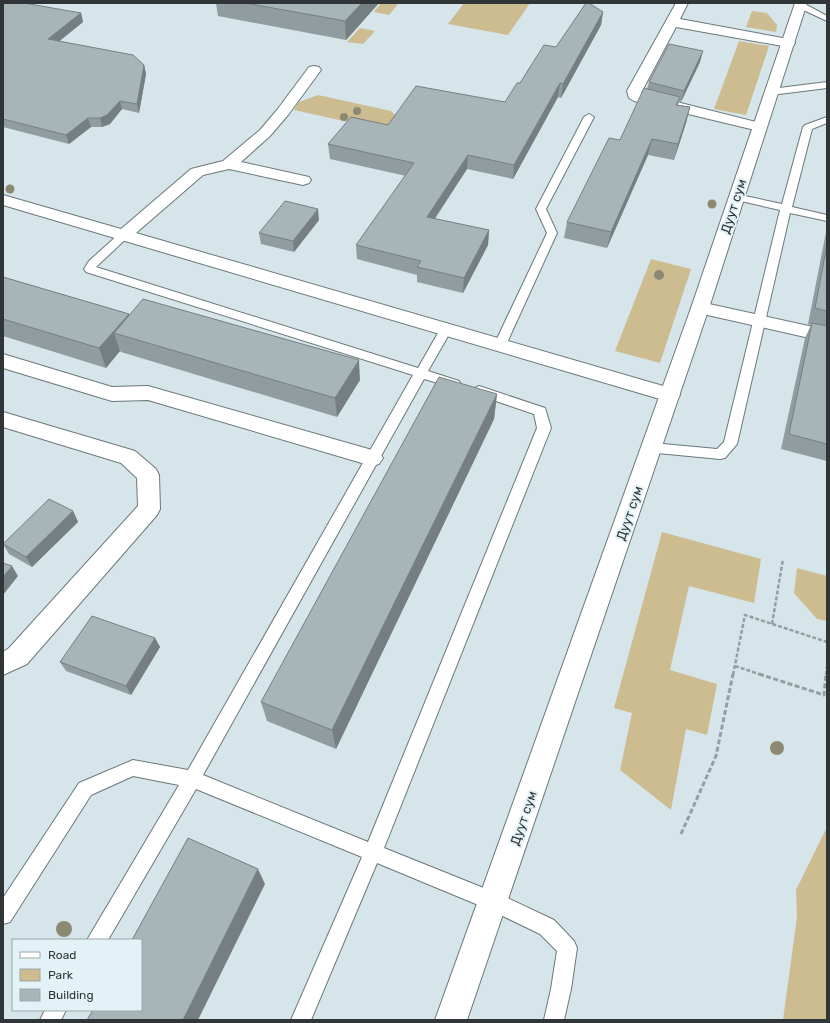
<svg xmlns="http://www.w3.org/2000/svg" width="830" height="1023" font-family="Rubik,sans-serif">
	<rect width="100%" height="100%" fill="#d6e5e9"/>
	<path fill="#cdbc90" d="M 381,3 L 399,3 L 389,15 L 374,12 Z
		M 464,3 L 530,3 L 508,35 L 448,24 Z
		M 752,11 L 767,13 L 777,25 L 776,32 L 746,27 Z
		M 360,28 L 375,31 L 363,44 L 347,42 Z
		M 739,41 L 769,46 L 746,115 L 714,109 Z
		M 318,95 L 391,111 L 397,117 L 470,149 L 294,110 L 299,102 Z
		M 651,259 L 691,269 L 660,363 L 615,351 Z
		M 662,532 L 761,559 L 754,603 L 689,586 L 670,670 L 717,684 L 707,735 L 686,729 L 671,810 L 620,770 L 632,713 L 614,708 Z
		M 797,568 L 827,576 L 827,621 L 817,619 L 794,593 Z
		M 827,827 L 827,1020 L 783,1020 L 797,917 L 796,890 Z"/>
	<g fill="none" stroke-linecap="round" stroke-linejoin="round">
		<defs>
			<path id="service" d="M 797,3 L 803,3 L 827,16 L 827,21 L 797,7 Z
				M 827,82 L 827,88 L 771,95 L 766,92 L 771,89 Z
				M 589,114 L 594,117 L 546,209 L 557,233 L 506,345 L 504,348 L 500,349 L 496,348 L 494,345 L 547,233 L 536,209 L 584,117 Z
				M 827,117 L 827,123 L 812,129 L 792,207 L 827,215 L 827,221 L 790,213 L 737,444 L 725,458 L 720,459 L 647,452 L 645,448 L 647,444 L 652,443 L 717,449 L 724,442 L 780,210 L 732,199 L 731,197 L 736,194 L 782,204 L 803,127 L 805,125 Z
				M 124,232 L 128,233 L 129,235 L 128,237 L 96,267 L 418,368 L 442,326 L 450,326 L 452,329 L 428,371 L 459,381 L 461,384 L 459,387 L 455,388 L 424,379 L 203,775 L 368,842 L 537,428 L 534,414 L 475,394 L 473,391 L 475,388 L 479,386 L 545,408 L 551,428 L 384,848 L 501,895 L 554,920 L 574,941 L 577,948 L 571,989 L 564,1020 L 544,1020 L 551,989 L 557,951 L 540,934 L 488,909 L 377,863 L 311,1020 L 291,1020 L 362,857 L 196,789 L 108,940 L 87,940 L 179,785 L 133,776 L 91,795 L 10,922 L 3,924 L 3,898 L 79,783 L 133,760 L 188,770 L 413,375 L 86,272 L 84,269 L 89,261 L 120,233 Z
				M 45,1010 L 66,1010 L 61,1020 L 40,1020 Z"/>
			<path id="minor" d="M 676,3 L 688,3 L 680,19 L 788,39 L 793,40 L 795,43 L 793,46 L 788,47 L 676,27 L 641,93 L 764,124 L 766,127 L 764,130 L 759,131 L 634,101 L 629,98 L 627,91 Z
				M 314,66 L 319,67 L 321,70 L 288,115 L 270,136 L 241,162 L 309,177 L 311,180 L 309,183 L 303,185 L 229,169 L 203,175 L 136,233 L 677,390 L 680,395 L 677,400 L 670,402 L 3,205 L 3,195 L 121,229 L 191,169 L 223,161 L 260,130 L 277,110 L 309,67 Z
				M 700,302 L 827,330 L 827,342 L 694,312 L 691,308 L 694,304 Z
				M 3,354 L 112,387 L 148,386 L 379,452 L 383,458 L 379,464 L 372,466 L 148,400 L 112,401 L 3,368 Z
				M 3,412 L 135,451 L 156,469 L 159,475 L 160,509 L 157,515 L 27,664 L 3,675 L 3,652 L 9,648 L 138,506 L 137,478 L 121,463 L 3,427 Z"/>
			<path id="secondary" d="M 795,3 L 807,3 L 709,308 L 467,1020 L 435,1020 L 691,308 Z"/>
		</defs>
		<use href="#service" stroke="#6b787c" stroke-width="2"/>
		<use href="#minor" stroke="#6b787c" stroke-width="2"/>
		<use href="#secondary" stroke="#6b787c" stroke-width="2"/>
		<path stroke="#939fa2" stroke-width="2.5" stroke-dasharray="4 2" stroke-linecap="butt" d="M 772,624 L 783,559
			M 735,666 L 762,675
			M 733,675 L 745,615 L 827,642
			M 826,675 L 827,667"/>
		<path stroke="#939fa2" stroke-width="3" stroke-dasharray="5 2.5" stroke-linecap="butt" d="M 759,674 L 824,695 L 826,674
			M 681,834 L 716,756 L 733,674"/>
		<use href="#service" fill="#fff" fill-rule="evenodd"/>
		<use href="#minor" fill="#fff" fill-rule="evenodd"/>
		<use href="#secondary" fill="#fff" fill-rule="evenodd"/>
	</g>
	<g fill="#8b8971">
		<circle cx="357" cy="111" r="4"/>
		<circle cx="344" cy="117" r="4"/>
		<circle cx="10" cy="189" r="4.5"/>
		<circle cx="712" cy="204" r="4.5"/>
		<circle cx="659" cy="275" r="5"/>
		<circle cx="777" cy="748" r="7"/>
		<circle cx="64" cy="929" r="8"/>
	</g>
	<path fill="#909c9f" d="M 3,3 L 81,13 L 83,22 L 59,41 L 144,65 L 146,74 L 139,113 L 122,109 L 110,124 L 102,127 L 91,127 L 69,144 L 3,127 Z
		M 216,3 L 379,3 L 346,40 L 218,16 Z
		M 603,12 L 601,25 L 561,98 L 558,97 L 513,179 L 467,169 L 435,219 L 489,230 L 488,245 L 463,293 L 417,282 L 417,275 L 357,259 L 356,245 L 406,176 L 330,159 L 328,144 L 388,125 L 505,102 L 520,83 Z
		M 700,62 L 681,102 L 679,101 L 678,105 L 690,107 L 686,123 L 674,160 L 648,155 L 607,248 L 564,238 L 567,222 L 620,140 L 647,89 L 649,82 Z
		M 319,220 L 294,252 L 261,244 L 259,233 Z
		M 827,227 L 827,461 L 781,449 L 805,338 L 811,325 L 808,324 Z
		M 3,277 L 129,314 L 130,314 L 360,380 L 337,417 L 121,352 L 120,351 L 106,368 L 3,336 Z
		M 497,394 L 494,419 L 336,749 L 267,721 L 261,702 Z
		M 73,511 L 78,522 L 32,567 L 9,554 L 3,544 Z
		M 155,638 L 160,647 L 131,695 L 66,671 L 60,662 Z"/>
	<path fill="#757f82" d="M 362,3 L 379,3 L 346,40 L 345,21 Z
		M 603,12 L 601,25 L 561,98 L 563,84 Z
		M 81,13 L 83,22 L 51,48 L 48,39 Z
		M 703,51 L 700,62 L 681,102 L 684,91 Z
		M 144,65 L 146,74 L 139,113 L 137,104 Z
		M 560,83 L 558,97 L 513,179 L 514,165 Z
		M 120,101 L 122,109 L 110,124 L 102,127 L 100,118 Z
		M 690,107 L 686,123 L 674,160 L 678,144 Z
		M 88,118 L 91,127 L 69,144 L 66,135 Z
		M 652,139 L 648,155 L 607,248 L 611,232 Z
		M 468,155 L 467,169 L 426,231 L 427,217 Z
		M 318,209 L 319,220 L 294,252 L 293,241 Z
		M 489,230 L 488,245 L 463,293 L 464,278 Z
		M 129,314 L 136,333 L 114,333 L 120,351 L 106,368 L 99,348 Z
		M 359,360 L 360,380 L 337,417 L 335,398 Z
		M 497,394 L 494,419 L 336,749 L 332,730 Z
		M 73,511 L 78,522 L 32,567 L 26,557 Z
		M 12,566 L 18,576 L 3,595 L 3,577 Z
		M 155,638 L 160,647 L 131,695 L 126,686 Z
		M 258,869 L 265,884 L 198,1020 L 183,1020 Z"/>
	<path fill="#a7b5b9" stroke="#757f82" d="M 3,3 L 24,3 L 81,13 L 48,39 L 133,55 L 144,65 L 137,104 L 120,101 L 107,115 L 100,118 L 88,118 L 66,135 L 3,119 Z
		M 245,3 L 362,3 L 345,21 Z
		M 586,3 L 589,3 L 603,12 L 563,84 L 560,83 L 514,165 L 468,155 L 427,217 L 489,230 L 464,278 L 417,267 L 421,261 L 356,245 L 414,163 L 328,144 L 351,117 L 388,125 L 416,86 L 505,102 L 517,83 L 520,83 L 544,45 L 556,47 Z
		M 669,44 L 703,51 L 684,91 L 649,82 Z
		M 644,88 L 680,97 L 676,105 L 690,107 L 678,144 L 652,139 L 611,232 L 567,222 L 609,138 L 620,140 Z
		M 285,201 L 318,209 L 293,241 L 259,233 Z
		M 827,245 L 827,311 L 815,308 Z
		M 3,277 L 129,314 L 99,348 L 3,319 Z
		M 143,299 L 359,360 L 335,398 L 114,333 Z
		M 812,323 L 827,326 L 827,444 L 789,434 Z
		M 439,377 L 497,394 L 332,730 L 261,702 Z
		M 49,499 L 73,511 L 26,557 L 3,544 Z
		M 3,563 L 12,566 L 3,577 Z
		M 92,616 L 155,638 L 126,686 L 60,662 Z
		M 188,838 L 258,869 L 183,1020 L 87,1020 L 93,1010 L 141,1010 L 141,940 L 132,940 Z"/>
	<g text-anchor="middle" stroke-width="4" stroke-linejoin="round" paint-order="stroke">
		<g font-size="13" fill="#303638" stroke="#e3f2f6">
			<text transform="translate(733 206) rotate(-72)" y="5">Дуут сум</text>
			<text transform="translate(629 513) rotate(-71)" y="5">Дуут сум</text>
			<text transform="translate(523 818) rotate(-71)" y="5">Дуут сум</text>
		</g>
	</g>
	<rect width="830" height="1023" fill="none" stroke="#303638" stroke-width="8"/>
	<rect x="12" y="939" width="130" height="72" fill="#e3f2f6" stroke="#9ba7aa"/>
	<rect x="20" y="952" width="20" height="6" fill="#ffffff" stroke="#9ba7aa"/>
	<text x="48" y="959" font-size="12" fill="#303638">Road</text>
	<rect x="20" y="969" width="20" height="12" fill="#cdbc90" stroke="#9ba7aa"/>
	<text x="48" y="979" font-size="12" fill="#303638">Park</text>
	<rect x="20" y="989" width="20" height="12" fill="#a7b5b9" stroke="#9ba7aa"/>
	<text x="48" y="999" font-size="12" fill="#303638">Building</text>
</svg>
